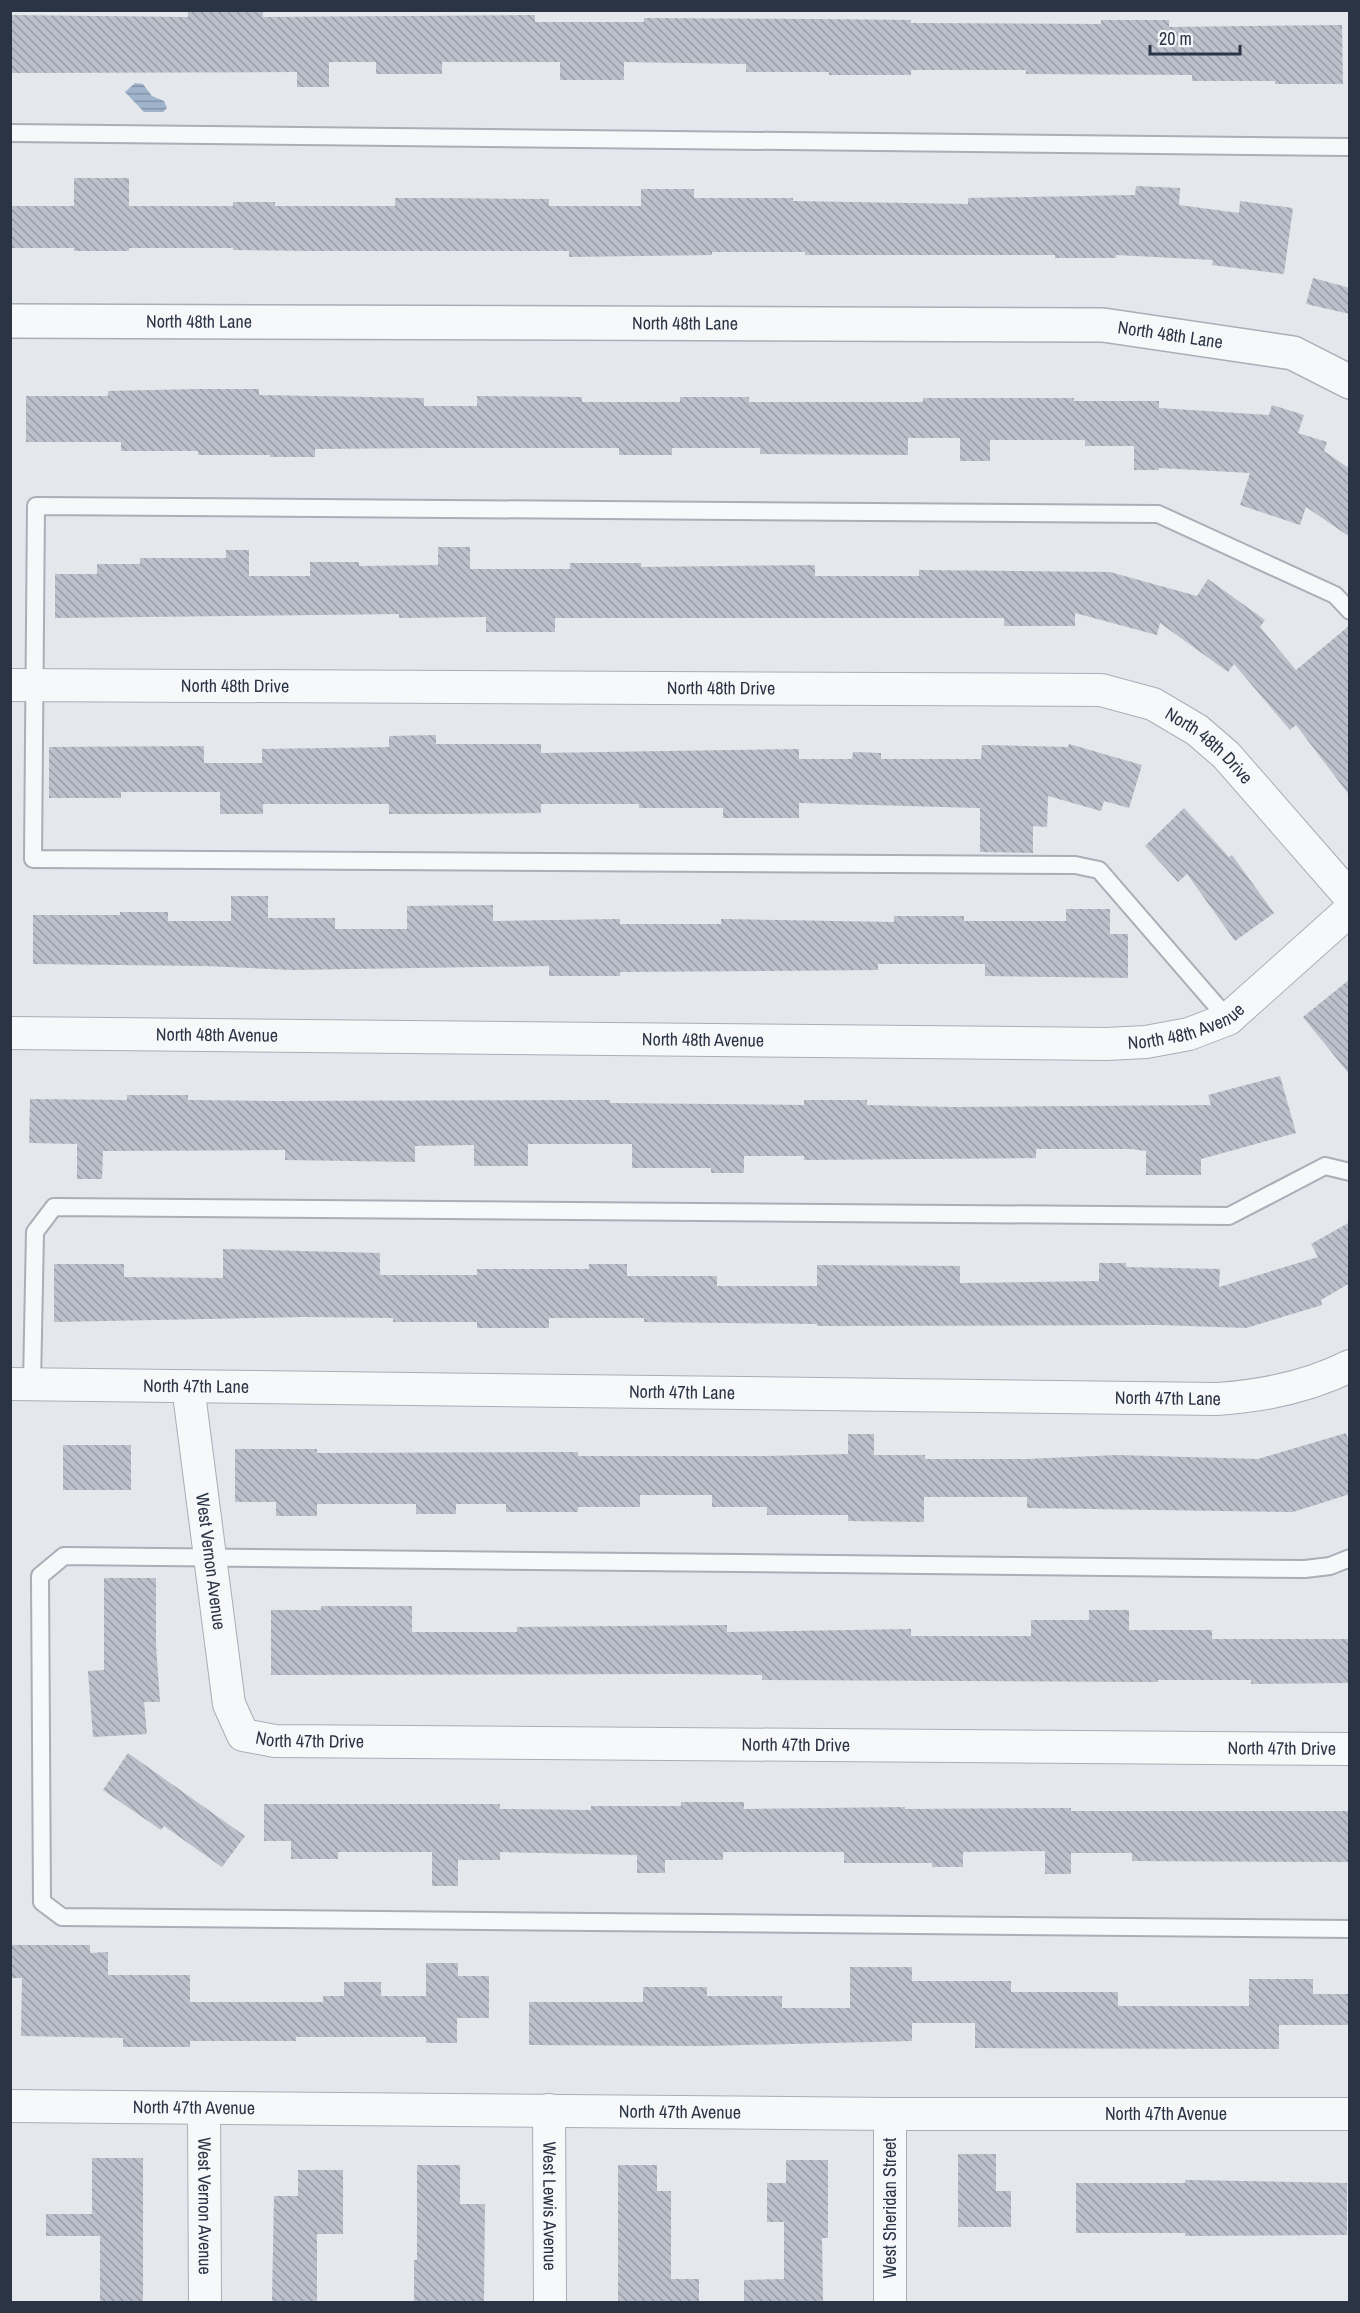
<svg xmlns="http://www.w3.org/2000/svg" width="1360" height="2313" font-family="'Archivo Narrow',sans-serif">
	<defs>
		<pattern id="water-rules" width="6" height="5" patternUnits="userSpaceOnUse" patternTransform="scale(1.5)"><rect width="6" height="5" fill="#9fb4cc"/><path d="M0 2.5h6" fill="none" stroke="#8293a7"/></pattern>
		<pattern id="building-back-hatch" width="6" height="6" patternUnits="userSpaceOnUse" patternTransform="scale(1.5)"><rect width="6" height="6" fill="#bbc0ca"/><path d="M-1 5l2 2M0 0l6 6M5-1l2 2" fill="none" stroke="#989da6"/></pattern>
	</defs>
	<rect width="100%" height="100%" fill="#e4e7ec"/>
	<path fill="url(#water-rules)" d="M 135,83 L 143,84 L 152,96 L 164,101 L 167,108 L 163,112 L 144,112 L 125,92 Z"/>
	<path fill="url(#building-back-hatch)" d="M 188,12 L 263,12 L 263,17 L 535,15 L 535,22 L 644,22 L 644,18 L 814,19 L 911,20 L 911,23 L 1101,24 L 1101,20 L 1169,20 L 1169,27 L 1342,25 L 1343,84 L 1275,84 L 1275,81 L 1192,81 L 1192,75 L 1026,74 L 1026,70 L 911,70 L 911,75 L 829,75 L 829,72 L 746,72 L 746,64 L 624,62 L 624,80 L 560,80 L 560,62 L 442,62 L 442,74 L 376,74 L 376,62 L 329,62 L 329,87 L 297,87 L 297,72 L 10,73 L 10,15 L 188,17 Z
		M 74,178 L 129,178 L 129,206 L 233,206 L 233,202 L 275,202 L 275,206 L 395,206 L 395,198 L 439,198 L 549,199 L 549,206 L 641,206 L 641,189 L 694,189 L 694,198 L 793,198 L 793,201 L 968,204 L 968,198 L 1135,195 L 1136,186 L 1180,188 L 1179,205 L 1239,213 L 1240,201 L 1293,208 L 1284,274 L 1212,265 L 1213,260 L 1116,255 L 1116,258 L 1055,258 L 1055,255 L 805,255 L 805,252 L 712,252 L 712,255 L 569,257 L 569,251 L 313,251 L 233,250 L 233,248 L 129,248 L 129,251 L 74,251 L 74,248 L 10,248 L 10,206 L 74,206 Z
		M 1313,278 L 1350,288 L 1350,314 L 1306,304 Z
		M 198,389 L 259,389 L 259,395 L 424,398 L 424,406 L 477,406 L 477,396 L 582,397 L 582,402 L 680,402 L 680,397 L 749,397 L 749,402 L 923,402 L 923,398 L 1074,398 L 1074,401 L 1159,401 L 1159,408 L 1269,415 L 1272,405 L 1304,415 L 1298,433 L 1327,442 L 1324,451 L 1350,469 L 1350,537 L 1306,507 L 1300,525 L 1240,505 L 1250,473 L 1159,468 L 1159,470 L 1134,470 L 1134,446 L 1085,446 L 1085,440 L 990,440 L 990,461 L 960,461 L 960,438 L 908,438 L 908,455 L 760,454 L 760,448 L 672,448 L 672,455 L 619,455 L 619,448 L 424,448 L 315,449 L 315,457 L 270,457 L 270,455 L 198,455 L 198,451 L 121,451 L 121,442 L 26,442 L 26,396 L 108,396 L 108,391 Z
		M 438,547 L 470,547 L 470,569 L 570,569 L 570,563 L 641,563 L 641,567 L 815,565 L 815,576 L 919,576 L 919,570 L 1110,572 L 1197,596 L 1208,579 L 1265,620 L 1260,627 L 1296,670 L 1350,625 L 1350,796 L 1296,725 L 1290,730 L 1234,664 L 1228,672 L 1160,623 L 1157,635 L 1075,613 L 1075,626 L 1004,626 L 1004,618 L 555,618 L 555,632 L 486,632 L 486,617 L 399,618 L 399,614 L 55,618 L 55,574 L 97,574 L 97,564 L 140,564 L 140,558 L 226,558 L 226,550 L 249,550 L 249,576 L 310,576 L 310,562 L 359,562 L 359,566 L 438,565 Z
		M 436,735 L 436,744 L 541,744 L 541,753 L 799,749 L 799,759 L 852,759 L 853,752 L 881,753 L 881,759 L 981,759 L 982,745 L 1068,747 L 1069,744 L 1142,765 L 1129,808 L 1104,801 L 1101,811 L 1048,796 L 1047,827 L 1033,826 L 1033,853 L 980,852 L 980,808 L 799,803 L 799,818 L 723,818 L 723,808 L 639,808 L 639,804 L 541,804 L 541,813 L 458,814 L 389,814 L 389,804 L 263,804 L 263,814 L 220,814 L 220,792 L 121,792 L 121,798 L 49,798 L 49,747 L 204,746 L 204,763 L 262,763 L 262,749 L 389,747 L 389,736 Z
		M 1184,808 L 1229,857 L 1232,855 L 1274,913 L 1235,941 L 1187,874 L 1178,882 L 1145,846 Z
		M 231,896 L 268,896 L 268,918 L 335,918 L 335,929 L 407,929 L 407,906 L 493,905 L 493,921 L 620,919 L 620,924 L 721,924 L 721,919 L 894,922 L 894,916 L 964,916 L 964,921 L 1066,921 L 1066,909 L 1110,909 L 1110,934 L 1128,934 L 1128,978 L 985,976 L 985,964 L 878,964 L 878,970 L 620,972 L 620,976 L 549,976 L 549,966 L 292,970 L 205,966 L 33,964 L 33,915 L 120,915 L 120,912 L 168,912 L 168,921 L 231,921 Z
		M 1350,979 L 1350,1075 L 1303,1017 Z
		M 1280,1076 L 1296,1133 L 1201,1159 L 1201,1175 L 1146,1175 L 1146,1151 L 1131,1149 L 1036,1149 L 1036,1158 L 804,1160 L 804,1156 L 744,1156 L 744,1173 L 711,1173 L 711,1168 L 632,1168 L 632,1144 L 528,1144 L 528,1166 L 474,1166 L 474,1145 L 415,1146 L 415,1162 L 285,1160 L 285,1150 L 103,1151 L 102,1179 L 77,1179 L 77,1144 L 29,1143 L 30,1099 L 127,1100 L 127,1095 L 188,1095 L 188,1100 L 273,1101 L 610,1100 L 610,1103 L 804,1105 L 804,1100 L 867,1100 L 867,1105 L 952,1107 L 1211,1105 L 1208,1095 Z
		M 1350,1222 L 1350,1283 L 1321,1300 L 1322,1305 L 1246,1328 L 1160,1325 L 817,1326 L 817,1324 L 644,1322 L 644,1318 L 549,1318 L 549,1328 L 477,1328 L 477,1322 L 393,1322 L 393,1318 L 304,1317 L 54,1322 L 54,1264 L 124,1264 L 124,1277 L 223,1278 L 223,1249 L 380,1253 L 380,1275 L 477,1275 L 477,1269 L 589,1269 L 589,1264 L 627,1264 L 627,1276 L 717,1276 L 717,1286 L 817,1286 L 817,1265 L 960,1266 L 960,1283 L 1099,1281 L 1099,1263 L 1126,1263 L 1126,1267 L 1220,1269 L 1219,1287 L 1318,1257 L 1311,1244 Z
		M 1346,1433 L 1350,1446 L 1350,1494 L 1293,1512 L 1027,1508 L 1027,1497 L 924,1497 L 924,1522 L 848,1521 L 848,1515 L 767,1515 L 767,1507 L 712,1507 L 712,1495 L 640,1495 L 640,1507 L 578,1507 L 578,1512 L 506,1512 L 506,1504 L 456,1504 L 456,1514 L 416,1514 L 416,1504 L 317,1504 L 317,1516 L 276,1516 L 276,1502 L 235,1502 L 235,1449 L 317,1449 L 317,1453 L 578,1452 L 578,1456 L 767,1456 L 848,1454 L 848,1434 L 874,1434 L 874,1455 L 925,1455 L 925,1459 L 1027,1459 L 1117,1455 L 1258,1459 Z
		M 63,1445 L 131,1445 L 131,1490 L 63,1490 Z
		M 104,1578 L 156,1578 L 156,1645 L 160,1702 L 144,1702 L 147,1734 L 93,1737 L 88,1671 L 104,1670 Z
		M 321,1606 L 412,1606 L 412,1632 L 517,1632 L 517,1627 L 727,1625 L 727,1632 L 911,1629 L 911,1636 L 1031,1636 L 1031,1620 L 1089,1620 L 1089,1610 L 1129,1610 L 1129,1630 L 1212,1630 L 1212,1639 L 1350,1639 L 1350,1683 L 1251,1684 L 1251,1680 L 1158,1680 L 1158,1682 L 762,1680 L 762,1675 L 679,1674 L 271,1675 L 271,1610 L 321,1610 Z
		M 128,1753 L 245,1836 L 222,1867 L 164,1826 L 161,1830 L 103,1790 Z
		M 681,1802 L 744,1802 L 744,1809 L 905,1807 L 905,1809 L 1071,1808 L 1071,1811 L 1350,1811 L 1350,1862 L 1132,1861 L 1132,1853 L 1071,1853 L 1071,1874 L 1045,1874 L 1045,1851 L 963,1852 L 963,1867 L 932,1867 L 932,1863 L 844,1863 L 844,1852 L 723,1852 L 723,1860 L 665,1860 L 665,1873 L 637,1873 L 637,1855 L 500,1852 L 500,1860 L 458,1860 L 458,1886 L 432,1886 L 432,1852 L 338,1852 L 338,1859 L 291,1859 L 291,1841 L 264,1841 L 264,1804 L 500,1804 L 500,1809 L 591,1810 L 591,1806 L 681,1806 Z
		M 10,1945 L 90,1945 L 90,1953 L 108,1952 L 108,1975 L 190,1975 L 190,2002 L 323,2002 L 323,1996 L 344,1996 L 344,1982 L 381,1982 L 381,1996 L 426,1996 L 426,1963 L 458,1963 L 458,1976 L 489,1976 L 489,2018 L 457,2018 L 457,2043 L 426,2043 L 426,2037 L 296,2037 L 296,2041 L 190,2041 L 190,2047 L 123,2047 L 123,2038 L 21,2036 L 22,1978 L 10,1978 Z
		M 850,1967 L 912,1967 L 912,1981 L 1011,1981 L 1011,1992 L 1118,1992 L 1118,2006 L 1249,2006 L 1249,1979 L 1313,1979 L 1313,1994 L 1350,1994 L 1350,2025 L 1279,2025 L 1279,2049 L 975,2048 L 975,2023 L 912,2023 L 912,2041 L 707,2046 L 529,2045 L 529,2002 L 643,2002 L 643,1987 L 707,1987 L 707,1996 L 782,1996 L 782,2008 L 850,2008 Z
		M 958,2154 L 996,2154 L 996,2191 L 1011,2191 L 1011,2227 L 958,2227 Z
		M 92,2158 L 143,2158 L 143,2302 L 100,2302 L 100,2236 L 46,2236 L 46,2214 L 92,2214 Z
		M 786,2160 L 828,2160 L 828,2238 L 822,2238 L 823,2302 L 744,2302 L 744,2280 L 784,2279 L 784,2222 L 767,2222 L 767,2183 L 786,2183 Z
		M 417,2165 L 460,2165 L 460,2204 L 485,2204 L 484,2302 L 414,2302 L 414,2260 L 417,2260 Z
		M 618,2165 L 657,2165 L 657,2191 L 671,2191 L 671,2279 L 699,2279 L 699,2302 L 618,2302 Z
		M 298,2170 L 343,2170 L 343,2234 L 317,2234 L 317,2302 L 272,2302 L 274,2196 L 298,2196 Z
		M 1185,2180 L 1347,2183 L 1347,2235 L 1185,2236 L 1185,2233 L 1076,2233 L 1076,2183 L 1185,2183 Z"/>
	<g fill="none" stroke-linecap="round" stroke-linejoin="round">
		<defs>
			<path id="service" d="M 10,133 L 1350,147
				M 1228,1019 L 1099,870 L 1075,865 L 33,859 L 36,506 L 1158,514 L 1335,595 L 1350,611
				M 32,1384 L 35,1232 L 54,1207 L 1229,1216 L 1325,1166 L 1350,1172
				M 1350,1558 L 1330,1566 L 1305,1569 L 64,1556 L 40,1576 L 42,1902 L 62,1917 L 1350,1929"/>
			<g id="minor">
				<path id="s1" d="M 10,685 L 1101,690 L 1153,704 L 1197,730 L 1226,755 L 1350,897"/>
				<path id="s2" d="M 10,1033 L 1106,1044 L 1146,1042 L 1189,1034 L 1228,1019 L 1350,910"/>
				<path id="s3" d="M 10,1384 L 1217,1399 C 1263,1396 1308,1387 1350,1366"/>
				<path id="s4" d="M 188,1386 L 229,1704 L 243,1735 L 275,1741 L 1350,1749"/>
				<path id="s5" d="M 10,2106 L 890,2114 L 1350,2114"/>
				<path id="s6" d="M 204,2108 L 205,2302"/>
				<path id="s7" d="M 549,2110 L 550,2302"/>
				<path d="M 890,2114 L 890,2302"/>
			</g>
			<g id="tertiary">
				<path id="s8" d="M 10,321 L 1103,325 L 1293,353 L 1350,382"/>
			</g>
		</defs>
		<use href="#service" stroke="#a9aeb7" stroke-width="20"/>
		<use href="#minor" stroke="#a9aeb7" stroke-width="34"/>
		<use href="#tertiary" stroke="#a9aeb7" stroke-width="36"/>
		<use href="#service" stroke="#f7f8fa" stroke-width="16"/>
		<use href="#minor" stroke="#f7f8fa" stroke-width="32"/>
		<use href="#tertiary" stroke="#f7f8fa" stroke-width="33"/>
	</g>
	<g text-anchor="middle" stroke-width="4.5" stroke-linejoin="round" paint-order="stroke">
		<g font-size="18" fill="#2b3445" stroke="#f4f6f9">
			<text dy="6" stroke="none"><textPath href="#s8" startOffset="189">North 48th Lane</textPath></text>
			<text dy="6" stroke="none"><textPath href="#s8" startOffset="675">North 48th Lane</textPath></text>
			<text dy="6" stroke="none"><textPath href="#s8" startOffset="1161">North 48th Lane</textPath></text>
			<text dy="6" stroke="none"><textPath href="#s1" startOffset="225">North 48th Drive</textPath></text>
			<text dy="6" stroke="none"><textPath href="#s1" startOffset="711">North 48th Drive</textPath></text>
			<text dy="6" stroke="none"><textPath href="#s1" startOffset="1215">North 48th Drive</textPath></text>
			<text dy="6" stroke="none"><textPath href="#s2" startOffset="1179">North 48th Avenue</textPath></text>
			<text dy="6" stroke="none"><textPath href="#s2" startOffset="207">North 48th Avenue</textPath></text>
			<text dy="6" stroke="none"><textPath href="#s2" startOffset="693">North 48th Avenue</textPath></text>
			<text dy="6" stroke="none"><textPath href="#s3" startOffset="186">North 47th Lane</textPath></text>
			<text dy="6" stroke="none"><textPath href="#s3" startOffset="672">North 47th Lane</textPath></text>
			<text dy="6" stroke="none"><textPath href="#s3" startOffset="1158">North 47th Lane</textPath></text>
			<text dy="6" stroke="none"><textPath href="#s4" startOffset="177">West Vernon Avenue</textPath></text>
			<text dy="6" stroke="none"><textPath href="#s4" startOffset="422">North 47th Drive</textPath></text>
			<text dy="6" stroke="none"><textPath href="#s4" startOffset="908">North 47th Drive</textPath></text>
			<text dy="6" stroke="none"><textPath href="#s4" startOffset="1394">North 47th Drive</textPath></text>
			<text dy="6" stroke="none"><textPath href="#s5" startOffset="184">North 47th Avenue</textPath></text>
			<text dy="6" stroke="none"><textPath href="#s5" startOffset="670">North 47th Avenue</textPath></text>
			<text dy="6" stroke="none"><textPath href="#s5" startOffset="1156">North 47th Avenue</textPath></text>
			<text dy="6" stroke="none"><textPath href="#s6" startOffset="98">West Vernon Avenue</textPath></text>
			<text dy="6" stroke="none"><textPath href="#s7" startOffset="96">West Lewis Avenue</textPath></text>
			<text transform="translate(890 2208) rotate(-90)" y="6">West Sheridan Street</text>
		</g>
	</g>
	<rect width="1360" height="2313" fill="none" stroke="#2b3445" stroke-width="24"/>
	<path d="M1150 45v9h90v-9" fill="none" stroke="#2b3445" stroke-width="3"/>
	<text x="1159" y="45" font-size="18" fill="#2b3445" stroke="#f4f6f9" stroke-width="4.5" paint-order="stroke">20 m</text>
</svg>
